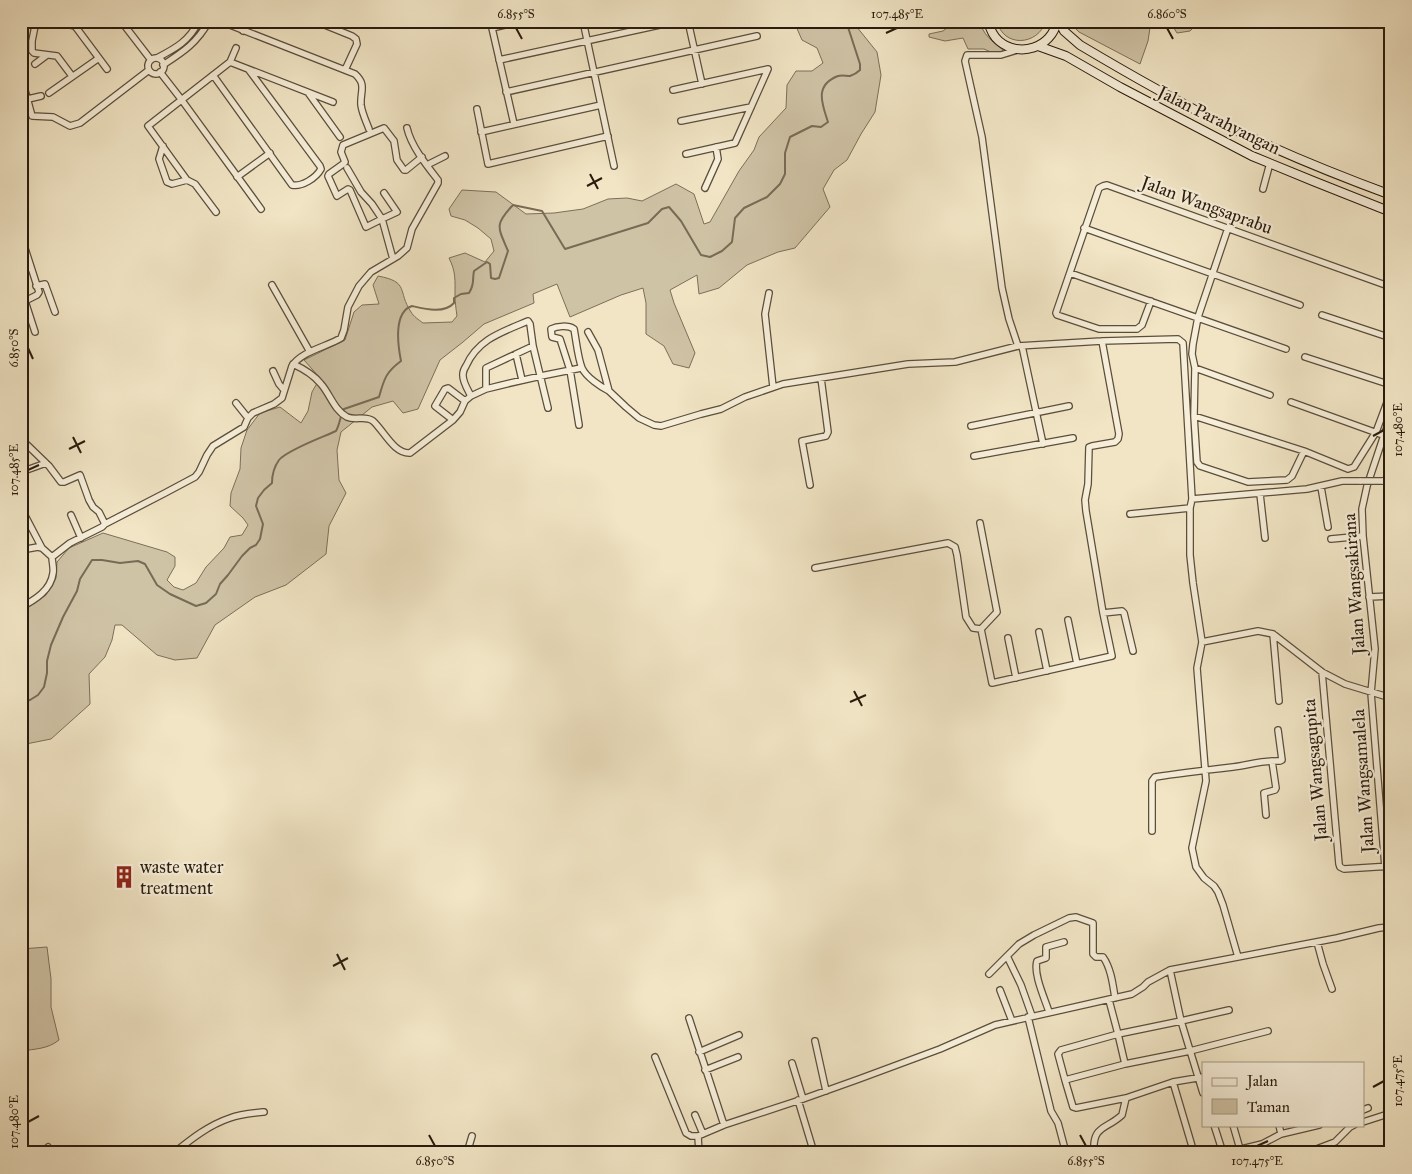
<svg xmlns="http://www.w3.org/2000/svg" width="1412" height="1174" font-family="'IM FELL Great Primer',serif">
	<rect width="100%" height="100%" fill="#f1e5c5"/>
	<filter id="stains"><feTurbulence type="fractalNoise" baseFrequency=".004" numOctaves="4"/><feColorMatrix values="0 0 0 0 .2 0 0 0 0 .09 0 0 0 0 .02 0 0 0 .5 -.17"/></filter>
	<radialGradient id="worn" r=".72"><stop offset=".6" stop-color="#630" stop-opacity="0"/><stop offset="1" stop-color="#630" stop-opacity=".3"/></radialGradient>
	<path fill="#cfc3a6" stroke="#7c6f5a" d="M 788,21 L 852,21 L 877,52 L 881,75 L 875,112 L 861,134 L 847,160 L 834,170 L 823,189 L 830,207 L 795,248 L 778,252 L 747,265 L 719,288 L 699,294 L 697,275 L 670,290 L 674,303 L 695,353 L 689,368 L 673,364 L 664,346 L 646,334 L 646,303 L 643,288 L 621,295 L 570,317 L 557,284 L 533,294 L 534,303 L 484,324 L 463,342 L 440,360 L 418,409 L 403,413 L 393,401 L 372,407 L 341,432 L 337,450 L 339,480 L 346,493 L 329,526 L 326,554 L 286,585 L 255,597 L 215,625 L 197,658 L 175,660 L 157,655 L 122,625 L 115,625 L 112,640 L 105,657 L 89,674 L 90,704 L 51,739 L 21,745 L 21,674 L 23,658 L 21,655 L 21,612 L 46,595 L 56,578 L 57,562 L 69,548 L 103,533 L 167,552 L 175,557 L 175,566 L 167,580 L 174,587 L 183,590 L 196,583 L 206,567 L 224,548 L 230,537 L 242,535 L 248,525 L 243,518 L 230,506 L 231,493 L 240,469 L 241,448 L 247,430 L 260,413 L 280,407 L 301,423 L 308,411 L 312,392 L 320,378 L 304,360 L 345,340 L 354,312 L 362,305 L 379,304 L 373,285 L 378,276 C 410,282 397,291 411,312 C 413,316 419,320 423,323 L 452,322 L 457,316 C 456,309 455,302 455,295 C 455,280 456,272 449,258 L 465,253 L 485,262 L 494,251 L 491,239 L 478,228 L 465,220 L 451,216 L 449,209 L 462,190 L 496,192 L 526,214 L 554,213 L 583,209 L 608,199 L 627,198 L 642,201 L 676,184 L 694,194 L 704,224 L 710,222 L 739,171 L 754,150 L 759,137 L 786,108 L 787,85 L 796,71 L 812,71 L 823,63 L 817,48 L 802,40 L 795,24 Z
		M 952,21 L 980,21 C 982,34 993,42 1003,50 L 1000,53 L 993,53 L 984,49 L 968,49 L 963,38 L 945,41 L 929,37 L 929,34 L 943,31 L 953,23 Z
		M 997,21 L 1046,21 C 1038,46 1003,48 997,21 Z
		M 1071,21 L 1151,21 L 1148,41 L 1140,64 L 1079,32 L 1072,25 Z
		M 1172,21 L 1200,21 L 1190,31 L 1177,33 L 1172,25 Z
		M 47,947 L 51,979 L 51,1007 L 59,1040 C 48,1049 35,1049 21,1051 L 21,949 Z"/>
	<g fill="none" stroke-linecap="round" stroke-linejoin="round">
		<path stroke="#786b56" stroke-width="2" d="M 21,702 L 30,700 L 38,695 L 44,687 L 47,673 L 47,661 L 51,645 L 63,617 L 77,591 L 80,579 L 92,560 L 102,560 L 120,563 L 138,561 L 145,564 L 157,585 L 170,594 L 196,606 L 206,603 L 216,594 L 220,584 L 228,575 L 242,556 L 250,548 L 256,545 L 260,539 L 263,524 L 256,506 L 258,498 L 264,490 L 272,483 C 272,475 274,467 279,460 C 287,450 323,437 336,431 C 340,424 340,416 344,409 L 379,397 C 384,379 386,372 401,361 C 398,346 393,312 412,306 C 425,309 444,314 454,303 L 454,298 L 461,294 L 469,293 C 475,284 472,280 474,271 L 487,262 L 490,264 L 491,278 L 495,279 L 499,278 L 508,251 C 498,227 494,225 513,205 L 542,211 L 565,249 L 648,223 L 662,209 L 669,207 L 681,221 L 701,255 L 710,257 L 722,251 L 732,242 L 735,218 L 744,208 L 767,197 L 780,184 L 785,174 L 785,153 L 790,137 L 812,126 L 821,127 L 828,122 C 822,104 814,85 838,76 C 842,75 846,76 850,76 C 853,75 857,73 860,70 L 860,64 L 846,21"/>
		<defs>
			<path id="street" d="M 36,21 L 32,41 L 32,51 L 34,53 L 57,56 L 72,76
				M 52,21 L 75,26
				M 76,21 L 75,26 L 107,69
				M 121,21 L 151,60
				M 315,21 L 352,36 L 356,39 L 357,44 L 345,70
				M 489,21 L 492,28 L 514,124
				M 583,21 L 614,166
				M 688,21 L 702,84
				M 230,25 L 355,74 C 367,85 360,91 361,105 C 362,113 366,121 369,129
				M 492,28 L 522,21
				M 243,31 L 247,21
				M 1017,50 L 1001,55 L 967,55 L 965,61 L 982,137 L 1002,288 L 1009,319 L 1018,346 L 1102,341 L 1178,339 L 1183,343 L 1192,499 L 1190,508 L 1190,555 L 1193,583 L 1202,642 L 1197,668 L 1206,781 L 1192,848 L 1196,867 L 1204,878 L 1214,886 L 1218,892 L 1223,905 L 1238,957
				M 157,58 C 176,48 189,41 199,21
				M148 66a8 8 0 1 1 16 0a8 8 0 1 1-16 0Z
				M 499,60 L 678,21
				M 230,62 L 333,102
				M 35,64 L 47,55
				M 163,65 C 183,52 197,43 209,21
				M 160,72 L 181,99 L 261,209
				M 213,75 L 292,185 C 302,187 316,178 321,169 L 320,166 L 249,70
				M 21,76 L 32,116 L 53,117 L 70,126 L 80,123 L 149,70
				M 673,90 L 768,69 L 735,143 L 686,154
				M 506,92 L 757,36
				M 49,93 L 99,58
				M 309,94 L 340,137
				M 28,99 L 41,96
				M 477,109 L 488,164 L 608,136
				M 681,121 L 751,107
				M 481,132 L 601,105
				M 163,146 L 159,159 L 167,182 L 172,184 L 187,180
				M 427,165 L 445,156
				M 347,168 L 361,192 L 372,204 L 382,219 L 366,227 L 350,190 L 348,189 L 337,196 L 328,176 L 329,174 L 343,164 L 345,162 L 341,152 L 343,145 L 384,128 L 394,141 L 397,160 L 404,170 L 406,170 L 422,157
				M 237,177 L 270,153
				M 705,188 L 718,159 L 716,147
				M 1263,189 L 1270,163
				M 384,193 L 397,212 L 382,219 L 393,259
				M 216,212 L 195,184 L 187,180 L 148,126 L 230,62 L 236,48
				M 1084,228 L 1300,305
				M 1228,228 L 1198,317 L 1193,344 L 1192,354 L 1195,368 L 1194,416 L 1197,462 L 1200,466 L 1248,482 L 1287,480 L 1292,476 L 1304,451
				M 21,236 L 39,292 L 37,295 L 21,303
				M 21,270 L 31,267
				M 1070,273 L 1286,349
				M 272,285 L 310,352
				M 36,286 L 45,284 L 55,312
				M 769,293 L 765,314 L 773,387
				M 25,301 L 35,332
				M 1151,301 L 1142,325 L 1137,329 L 1099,329 L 1057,315 L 1056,313 L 1099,188 L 1103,186 L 1107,185 L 1391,287
				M 1322,315 L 1391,338
				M 588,332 L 598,350 L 609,391 L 626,407 L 639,418 L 654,425 L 661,426 L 701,414 L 721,409 L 745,397 L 783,384 L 908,364 L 955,362 L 1018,346
				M 1102,341 L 1119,434 L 1118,439 L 1115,442 L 1092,446 L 1089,447 L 1088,484 L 1085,500 L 1086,511 L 1103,613 L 1122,611 L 1124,613 L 1133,651
				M 1022,346 L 1043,444
				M 516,354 L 522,380
				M 1305,357 L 1391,385
				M 293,364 C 304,369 313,374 321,384 C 330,394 334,410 347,417 C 356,421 365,415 373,421 C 384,431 394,454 410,453 L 453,420 L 460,412 L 465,401 L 471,396 L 486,389
				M 1195,368 L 1270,395
				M 273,371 L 279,384 L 284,390
				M 471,396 C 468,390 462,381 463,374 C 463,371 464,369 466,366 C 478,339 502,332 528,321 L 530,324 L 533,346
				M 1291,402 L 1391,438
				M 236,403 L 248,418
				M 548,408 L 533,346 L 486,368 L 486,389 C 517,381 549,374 581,368
				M 1194,416 L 1304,451 L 1348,469 L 1354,467 L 1376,432 L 1391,392
				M 453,420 L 435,406 L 445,389 L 448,388 L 465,401
				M 579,425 L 570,370 L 560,339 L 552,337 L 551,329 C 557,326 568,325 574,329 C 576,339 578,359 582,368 C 586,377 601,387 609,391
				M 971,426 L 1069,406
				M 21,439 L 49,466 L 61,482 L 64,482 L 80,475 L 89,500 L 93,507 L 99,512 L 105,524
				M 974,456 L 1073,438
				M 21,472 L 46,463
				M 1382,481 L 1391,480
				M 810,485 L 802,441 L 826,436 L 828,432 L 821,378
				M 1321,487 L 1328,527
				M 1260,494 L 1265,538
				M 1192,499 L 1307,489 L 1342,481 L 1361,481
				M 21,508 L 42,548
				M 1130,514 L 1190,508
				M 71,515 L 81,538
				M 980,523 L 997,612 L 981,629 L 992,683 L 1112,656 L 1103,613
				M 1331,539 L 1363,536
				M 21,550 L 38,547 L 42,548 L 52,557
				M 815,568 L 948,543 L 955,547 L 957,555 L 966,617 L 973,628 L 981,629
				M 1369,597 L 1391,596
				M 21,607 C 35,600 51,590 53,573 C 54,568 52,562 52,557 L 70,543 L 102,527 L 105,524 L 165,493 L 195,477 L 199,472 L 207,455 L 213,446 L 244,427 L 248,418 L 253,413 L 274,404 L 282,398 L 292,366 C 302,351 326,347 341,338 L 344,330 L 348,307 L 359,286 L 371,272 L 398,256 L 407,248 L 412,229 L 438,183 L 438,180 C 427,166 411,146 407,128
				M 1068,620 L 1077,664
				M 1039,632 L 1047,671
				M 1273,634 L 1279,701
				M 1008,638 L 1016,678
				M 1202,642 L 1258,631 L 1273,634 L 1322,672 L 1345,684 L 1391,698
				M 1322,672 L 1339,864 L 1340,867 L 1344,869 L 1391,866
				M 1266,815 L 1264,793 L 1275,790 L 1276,788 L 1272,761
				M 1152,831 L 1152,781 L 1155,777 C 1181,773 1207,770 1233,767 C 1249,765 1264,760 1280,761 L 1282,760 L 1278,730
				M 1385,867 L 1371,693 L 1375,649 L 1363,536 L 1362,509 L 1367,486 L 1384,435 L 1391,418
				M 1317,942 L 1323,964 L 1332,989
				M 1170,970 L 1181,1021 L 1203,1093
				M 989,974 L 1007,956
				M 1000,990 L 1012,1021
				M 1109,1000 L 1118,1034 L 1125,1064 L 1190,1051 L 1268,1031
				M 1049,1012 C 1045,999 1033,974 1037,961 L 1046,958 L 1046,947 L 1064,942
				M 1032,1016 L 1021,985 L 1007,956 L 1019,944 L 1034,935 L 1069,918 L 1076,917 L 1093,923 L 1093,954 L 1096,957 L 1103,957 C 1111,968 1113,985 1115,998
				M 1028,1017 L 1051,1111 L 1058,1123 L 1066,1153
				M 689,1018 L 724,1125
				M 815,1041 L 826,1091
				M 699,1052 L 739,1035
				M 655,1057 L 686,1133 L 691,1136 L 698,1136
				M 792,1063 L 803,1099
				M 1125,1064 L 1065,1080 L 1073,1107 L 1076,1108 L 1126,1098 L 1173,1082 L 1203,1077
				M 705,1070 L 738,1057
				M 1065,1080 L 1058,1054 L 1061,1050 L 1118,1034 L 1181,1021 L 1229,1010
				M 1173,1082 L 1194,1153
				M 798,1100 L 814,1153
				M 1363,1110 L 1368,1108
				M 695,1115 L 703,1134
				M 1363,1122 L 1391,1113
				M 1214,1125 L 1223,1153
				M 1233,1125 L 1240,1149
				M 1279,1125 L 1281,1134
				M 48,1147 L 52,1153
				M 174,1153 C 191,1139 209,1125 230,1118 C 241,1114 253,1113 264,1112
				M 340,1153 L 340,1150
				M 467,1153 L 472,1136
				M 509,1153 L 509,1151
				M 699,1153 L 698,1136 L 724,1125 L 803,1099 L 859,1079 L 940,1049 L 995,1025 L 1132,994 L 1143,987 L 1148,982 L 1170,970 L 1337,938 L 1379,928 L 1391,927
				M 1094,1153 C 1092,1125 1106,1130 1122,1115 L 1126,1098
				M 1225,1153 L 1262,1144 L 1281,1134 L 1319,1125
				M 1306,1153 L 1335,1142 L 1350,1127 L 1354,1125"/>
			<path id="secondary" d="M 988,21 C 990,29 993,36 999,41 C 1019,58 1052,48 1057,21
				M 1059,21 L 1064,31 L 1080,45 C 1127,73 1174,100 1223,124 C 1277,151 1334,174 1391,195
				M 1038,46 L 1066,56 L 1120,87 L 1252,156 L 1313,181 L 1391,212"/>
		</defs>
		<use href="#street" stroke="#5b4e3b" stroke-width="8"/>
		<use href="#secondary" stroke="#291b0d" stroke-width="10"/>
		<use href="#street" stroke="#f6eed9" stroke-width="5.5"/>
		<use href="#secondary" stroke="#f6eed9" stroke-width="8"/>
		<defs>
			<path id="street-bridge" d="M 1361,481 L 1382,481"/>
		</defs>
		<use href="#street-bridge" stroke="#5b4e3b" stroke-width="8" stroke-linecap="butt"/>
		<use href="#street-bridge" stroke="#f6eed9" stroke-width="5.5"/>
	</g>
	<path fill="none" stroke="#291b0d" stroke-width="2" d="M 516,28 L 522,39M 1167,28 L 1173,39M 886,33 L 897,28M 590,174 L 598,189M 587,186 L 602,178M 28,348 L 33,359M 1373,436 L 1384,430M 73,437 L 81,453M 69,449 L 85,441M 28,470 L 39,465M 854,691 L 862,706M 850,702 L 866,695M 337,954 L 345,970M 333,966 L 348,958M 1373,1087 L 1384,1081M 28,1122 L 39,1116M 429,1135 L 435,1146M 1080,1135 L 1086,1146M 1257,1146 L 1268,1141"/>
	<defs>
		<symbol id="building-bare" viewBox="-9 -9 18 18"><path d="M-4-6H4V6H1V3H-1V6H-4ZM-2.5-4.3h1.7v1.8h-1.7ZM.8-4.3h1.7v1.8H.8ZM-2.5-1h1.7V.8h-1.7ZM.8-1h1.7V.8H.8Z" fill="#8f2418" stroke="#f6eed9" stroke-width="2.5" paint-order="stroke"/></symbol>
	</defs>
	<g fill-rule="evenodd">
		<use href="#building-bare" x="108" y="861" width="32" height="32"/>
	</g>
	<g text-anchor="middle" stroke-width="4.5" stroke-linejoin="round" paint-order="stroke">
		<g font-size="18" fill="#291b0d" stroke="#f6eed9">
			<text transform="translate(1219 120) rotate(26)" y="6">Jalan Parahyangan</text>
			<text transform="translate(1207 205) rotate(20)" y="6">Jalan Wangsaprabu</text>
			<text transform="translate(1354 584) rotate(-94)" y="6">Jalan Wangsakirana</text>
			<text transform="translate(1315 770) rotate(-95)" y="6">Jalan Wangsagupita</text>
			<text transform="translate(1363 781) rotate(-94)" y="6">Jalan Wangsamalela</text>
		</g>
		<g font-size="18" fill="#291b0d" stroke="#f6eed9" text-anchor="start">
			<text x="140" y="873">waste water<tspan x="140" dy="21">treatment</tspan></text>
		</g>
	</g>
	<rect width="1412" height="1174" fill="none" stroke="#f1e5c5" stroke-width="55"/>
	<rect x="1202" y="1062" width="162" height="65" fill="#f6eed9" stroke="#a49a87"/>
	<rect x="1212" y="1078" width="25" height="8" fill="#f6eed9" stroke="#a49a87"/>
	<text x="1247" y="1086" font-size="15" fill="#291b0d">Jalan</text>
	<rect x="1212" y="1099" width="25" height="15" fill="#cfc3a6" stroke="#a49a87"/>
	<text x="1247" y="1112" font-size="15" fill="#291b0d">Taman</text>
	<rect x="28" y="28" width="1356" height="1118" fill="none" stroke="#291b0d" stroke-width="2"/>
	<g font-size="12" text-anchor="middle" fill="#291b0d">
		<text x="516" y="18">6.855°S</text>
		<text x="897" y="18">107.485°E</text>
		<text x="1167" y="18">6.860°S</text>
		<text transform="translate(14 348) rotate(-90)" y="4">6.850°S</text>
		<text transform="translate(1398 430) rotate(-90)" y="4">107.480°E</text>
		<text transform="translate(14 470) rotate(-90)" y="4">107.485°E</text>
		<text transform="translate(1398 1081) rotate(-90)" y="4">107.475°E</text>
		<text transform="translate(14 1122) rotate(-90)" y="4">107.480°E</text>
		<text x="435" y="1165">6.850°S</text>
		<text x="1086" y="1165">6.855°S</text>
		<text x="1257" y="1165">107.475°E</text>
	</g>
	<rect width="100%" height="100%" filter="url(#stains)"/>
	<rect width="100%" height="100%" fill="url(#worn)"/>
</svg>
